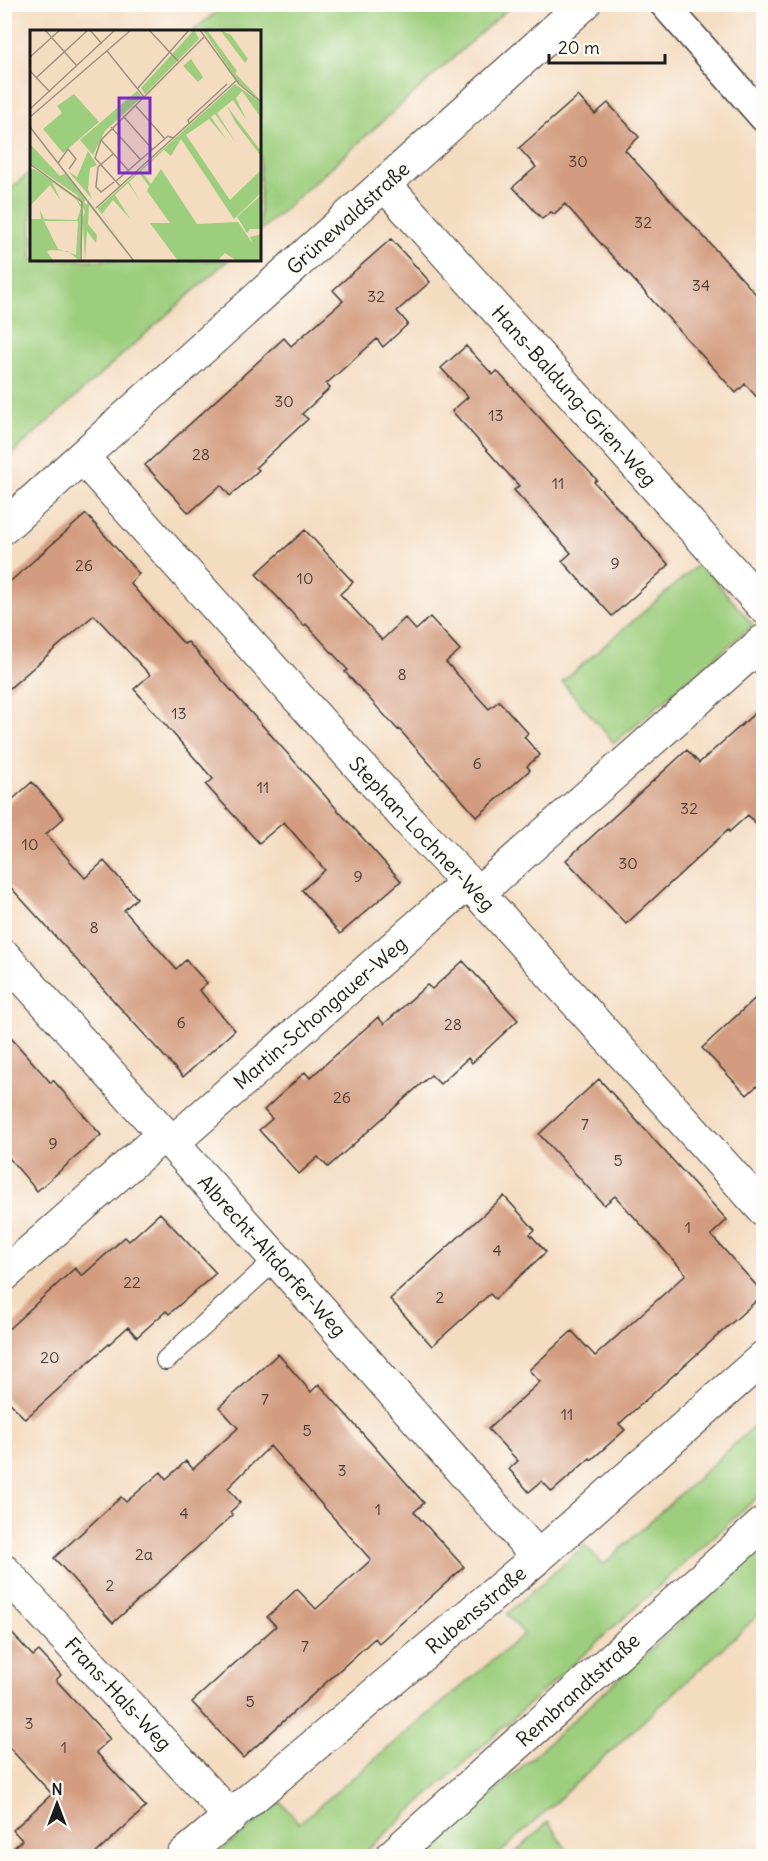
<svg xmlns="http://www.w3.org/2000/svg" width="768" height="1861" font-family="Delius,sans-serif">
	<rect width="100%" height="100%" fill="#fdfcf7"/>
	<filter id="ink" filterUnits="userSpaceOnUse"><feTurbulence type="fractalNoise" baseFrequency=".0167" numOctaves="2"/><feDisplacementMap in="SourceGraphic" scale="12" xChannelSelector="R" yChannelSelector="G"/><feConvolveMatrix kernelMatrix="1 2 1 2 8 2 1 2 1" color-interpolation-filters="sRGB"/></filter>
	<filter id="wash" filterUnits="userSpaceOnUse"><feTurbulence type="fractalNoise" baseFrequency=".008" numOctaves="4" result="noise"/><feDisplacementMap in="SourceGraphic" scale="24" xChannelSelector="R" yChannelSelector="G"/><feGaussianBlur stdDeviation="1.35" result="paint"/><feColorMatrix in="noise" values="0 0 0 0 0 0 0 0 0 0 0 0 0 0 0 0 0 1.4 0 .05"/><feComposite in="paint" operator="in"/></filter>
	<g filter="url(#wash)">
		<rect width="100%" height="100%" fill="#f4dcc1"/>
		<path fill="#9dce7d" stroke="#5c754c" stroke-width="1.5" d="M 225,5 L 225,4 L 512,5 L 260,231 L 260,32 L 193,31 Z
			M 31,171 L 32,260 L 228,260 L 5,460 L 5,194 Z
			M 700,563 L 753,625 L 614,743 L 562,682 Z
			M 763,1418 L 763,1492 L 361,1856 L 219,1856 L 217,1854 L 281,1802 L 299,1823 L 524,1634 L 507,1614 L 585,1545 L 603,1565 Z
			M 763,1547 L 763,1611 L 497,1856 L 424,1856 Z
			M 548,1822 L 571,1856 L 512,1856 Z"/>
		<g id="blocks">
			<path fill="#d39b7f" d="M 578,96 L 595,114 L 608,103 L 639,137 L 625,150 L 764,303 L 764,405 L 745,384 L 736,393 L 565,204 L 554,214 L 551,212 L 542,219 L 513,187 L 536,167 L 519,148 Z
				M 391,239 L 430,282 L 397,311 L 408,324 L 383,347 L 377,339 L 326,384 L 330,388 L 302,414 L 308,419 L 256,467 L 259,470 L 230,496 L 221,485 L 189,513 L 145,465 L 284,338 L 291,346 L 343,301 L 333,290 Z
				M 466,346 L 493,375 L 497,371 L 597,480 L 594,482 L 669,565 L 612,616 L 562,561 L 571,553 L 514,490 L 519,486 L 452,411 L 468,397 L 441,368 Z
				M 86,514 L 139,574 L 130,583 L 184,644 L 188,642 L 401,881 L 340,934 L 302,890 L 325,870 L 284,822 L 259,843 L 206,785 L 213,779 L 134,689 L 150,675 L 94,615 L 4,693 L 4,587 Z
				M 305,530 L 353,582 L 340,594 L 382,640 L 405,618 L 416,630 L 430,617 L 460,650 L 446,662 L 489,709 L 499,701 L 528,733 L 524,737 L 540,755 L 527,766 L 530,770 L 477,817 L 399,729 L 398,730 L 345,672 L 348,670 L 306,624 L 304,626 L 256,574 Z
				M 764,705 L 764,832 L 748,815 L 729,832 L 728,830 L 626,924 L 566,860 L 687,750 L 699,763 Z
				M 32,782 L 64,818 L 46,834 L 85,878 L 104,861 L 137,898 L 124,910 L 176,969 L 186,960 L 207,983 L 199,990 L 235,1030 L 183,1077 L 4,880 L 4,807 Z
				M 463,961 L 518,1020 L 472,1063 L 468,1058 L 440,1084 L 431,1075 L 328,1167 L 318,1157 L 299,1174 L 259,1130 L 272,1119 L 264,1110 L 305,1072 L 310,1078 L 378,1017 L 384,1024 L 427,985 L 432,989 Z
				M 764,990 L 764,1079 L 747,1095 L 702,1048 Z
				M 4,1030 L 51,1083 L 53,1080 L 101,1135 L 37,1191 L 4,1152 Z
				M 599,1079 L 727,1220 L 711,1235 L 764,1294 L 619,1424 L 625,1430 L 591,1460 L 590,1458 L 552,1492 L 542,1481 L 529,1492 L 509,1469 L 518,1461 L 488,1429 L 540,1382 L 529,1370 L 572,1331 L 595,1356 L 686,1274 L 615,1196 L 604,1205 L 539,1134 Z
				M 504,1196 L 535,1230 L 530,1234 L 546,1252 L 495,1299 L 490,1294 L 432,1346 L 390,1299 Z
				M 160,1213 L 216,1273 L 169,1314 L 166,1311 L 137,1337 L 128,1327 L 25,1419 L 4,1396 L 4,1333 L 75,1268 L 82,1276 L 125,1237 L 129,1241 Z
				M 278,1354 L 311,1392 L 319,1384 L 424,1503 L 414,1512 L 464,1567 L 379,1643 L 375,1638 L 243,1758 L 192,1702 L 276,1626 L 267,1617 L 297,1589 L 316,1609 L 371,1560 L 270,1446 L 228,1488 L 240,1503 L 230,1512 L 233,1515 L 113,1623 L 54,1558 L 121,1497 L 126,1502 L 161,1472 L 166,1479 L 186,1461 L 193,1469 L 238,1428 L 219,1407 Z
				M 4,1625 L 33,1656 L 39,1651 L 61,1675 L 56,1680 L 110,1739 L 96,1752 L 146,1807 L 92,1857 L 5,1857 L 22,1840 L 13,1830 L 52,1794 L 4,1742 Z"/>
		</g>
	</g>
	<g filter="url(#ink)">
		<use href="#blocks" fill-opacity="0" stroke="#3c3935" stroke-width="1.5"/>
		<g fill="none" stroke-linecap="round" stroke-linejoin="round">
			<defs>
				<path id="service" d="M 166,1360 L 276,1259"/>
				<path id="pedestrian" d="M 664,4 L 764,118"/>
				<path id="minor" d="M 385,185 L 764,607
					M 82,457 L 410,822 L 478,893 L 764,1210
					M 4,527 L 584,4
					M 478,893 L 764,641
					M 4,956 L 276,1259 L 538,1557
					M 172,1143 L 467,883
					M 4,1275 L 164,1134
					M 4,1571 L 231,1817
					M 183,1856 L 538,1557 L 764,1357"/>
				<path id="tertiary" d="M 392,1856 L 764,1523"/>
			</defs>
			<use href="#service" stroke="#3c3935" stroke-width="22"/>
			<use href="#pedestrian" stroke="#3c3935" stroke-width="31"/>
			<use href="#minor" stroke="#3c3935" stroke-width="35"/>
			<use href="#tertiary" stroke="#3c3935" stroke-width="35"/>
			<use href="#service" stroke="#fff" stroke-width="20"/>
			<use href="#pedestrian" stroke="#fff" stroke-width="28"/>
			<use href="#minor" stroke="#fff" stroke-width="33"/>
			<use href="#tertiary" stroke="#fff" stroke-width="33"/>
		</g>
	</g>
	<g text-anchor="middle" stroke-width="5" stroke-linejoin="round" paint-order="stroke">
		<g font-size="16" fill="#4a3c35">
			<text x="578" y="167">30</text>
			<text x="643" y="228">32</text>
			<text x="701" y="291">34</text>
			<text x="376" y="302">32</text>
			<text x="284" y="407">30</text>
			<text x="496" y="421">13</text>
			<text x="201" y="460">28</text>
			<text x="558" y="489">11</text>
			<text x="615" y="569">9</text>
			<text x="84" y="571">26</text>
			<text x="305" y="584">10</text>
			<text x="402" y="680">8</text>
			<text x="179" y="719">13</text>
			<text x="477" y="769">6</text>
			<text x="263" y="793">11</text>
			<text x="689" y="814">32</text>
			<text x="30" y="850">10</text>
			<text x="628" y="869">30</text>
			<text x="358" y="882">9</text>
			<text x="94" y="933">8</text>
			<text x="181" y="1028">6</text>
			<text x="453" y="1030">28</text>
			<text x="342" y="1103">26</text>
			<text x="585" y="1130">7</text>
			<text x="53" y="1149">9</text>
			<text x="618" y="1166">5</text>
			<text x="688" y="1233">1</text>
			<text x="497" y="1256">4</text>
			<text x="132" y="1288">22</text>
			<text x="440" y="1303">2</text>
			<text x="50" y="1363">20</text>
			<text x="265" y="1405">7</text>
			<text x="567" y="1420">11</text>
			<text x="307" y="1436">5</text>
			<text x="342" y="1476">3</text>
			<text x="378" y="1515">1</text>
			<text x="184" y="1519">4</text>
			<text x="144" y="1560">2a</text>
			<text x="110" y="1591">2</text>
			<text x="305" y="1652">7</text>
			<text x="250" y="1707">5</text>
			<text x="29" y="1729">3</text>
			<text x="64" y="1753">1</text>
		</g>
		<g font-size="20" fill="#1c1c1c" stroke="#fdfcf7">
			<text transform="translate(348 218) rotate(-42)" y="7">Grünewaldstraße</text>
			<text transform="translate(574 396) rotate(48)" y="7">Hans-Baldung-Grien-Weg</text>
			<text transform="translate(422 834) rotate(47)" y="7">Stephan-Lochner-Weg</text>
			<text transform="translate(320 1013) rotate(-41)" y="7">Martin-Schongauer-Weg</text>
			<text transform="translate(272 1256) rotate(48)" y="7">Albrecht-Altdorfer-Weg</text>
			<text transform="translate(476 1610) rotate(-40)" y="7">Rubensstraße</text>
			<text transform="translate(578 1690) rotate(-42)" y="7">Rembrandtstraße</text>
			<text transform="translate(118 1694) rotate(47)" y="7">Frans-Hals-Weg</text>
		</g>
	</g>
	<g transform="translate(30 30)">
		<rect width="231" height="231" fill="#f4dcc1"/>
		<path d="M 164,0 L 169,9 L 115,64 L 111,58 ZM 173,0 L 177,0 L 207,41 L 205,43 L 231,71 L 208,52 ZM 190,0 L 201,5 L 218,29 L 215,33 ZM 161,29 L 173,47 L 168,52 L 153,36 ZM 205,54 L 231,73 L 231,88 L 212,61 L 206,68 L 217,91 L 203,70 L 187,83 L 206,113 L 185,84 L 181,87 L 197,110 L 179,89 L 156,105 L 200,170 L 231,140 L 231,163 L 204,189 L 151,109 L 141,126 L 134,120 L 111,141 L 121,154 L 131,139 L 167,194 L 208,192 L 223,214 L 220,207 L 231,204 L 231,231 L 207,231 L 195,223 L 187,231 L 148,231 L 120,193 L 140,193 L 117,161 L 119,156 L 109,143 L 99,152 L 110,171 L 98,153 L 85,165 L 101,190 L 83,170 L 72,184 L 105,231 L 68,179 L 68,178 ZM 107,61 L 112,67 L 75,101 L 63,125 L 50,110 ZM 44,64 L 69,92 L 33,123 L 13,99 L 32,83 L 27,76 ZM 197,76 L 231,121 L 231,126 L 205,92 ZM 0,114 L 30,146 L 36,143 L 57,169 L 54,172 L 57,175 L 58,170 L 103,231 L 59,175 L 58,194 L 67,205 L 66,213 L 57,201 L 55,231 L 53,194 L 50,231 L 37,221 L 20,220 L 17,222 L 24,231 L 0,231 L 0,189 L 11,189 L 10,180 L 14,189 L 47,190 L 51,178 L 46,169 L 22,152 L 31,171 L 20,155 L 0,176 L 0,140 L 4,139 L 0,136 L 45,166 L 52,176 L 53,187 L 55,182 L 47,165 L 0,133 ZM 14,191 L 48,191 L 46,225 L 28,219 ZM 58,121 L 67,135 L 60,138 L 58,159 L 62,169 L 38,141 L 47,147 ZM 231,165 L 231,199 L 220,199 L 217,203 L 207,187 Z" fill="#9dce7d" fill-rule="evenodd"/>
		<path fill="none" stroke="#9e8f7f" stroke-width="1.5" d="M 15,0 L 47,36M 60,0 L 72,14M 119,0 L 148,31M 170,0 L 209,54 L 231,72M 77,21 L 114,67M 0,27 L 30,0M 0,41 L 20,62M 6,48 L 58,0M 108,58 L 159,0M 105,75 L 135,109M 0,79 L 85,0M 93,86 L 123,120M 0,87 L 101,0M 159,93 L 158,90 L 197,54M 0,97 L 104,231M 81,97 L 111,130M 71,110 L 99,141M 83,124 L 68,137 L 66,157 L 71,162 L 84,152M 28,133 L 38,119 L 46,129 L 39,139M 0,134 L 52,172 L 51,231M 86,151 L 138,106 L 143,108M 90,156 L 65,128 L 71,110 L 174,7M 66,178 L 206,51"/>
		<path fill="#7b2cbf" fill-opacity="0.15" stroke="#7b2cbf" stroke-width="3" d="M 89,68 L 120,68 L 120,143 L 89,143 Z"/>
		<rect width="231" height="231" fill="none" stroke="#1c1c1c" stroke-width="3"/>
	</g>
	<rect width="768" height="1861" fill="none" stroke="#fdfcf7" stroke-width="24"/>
	<g transform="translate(57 1804)" stroke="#fdfcf7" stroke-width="4.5" paint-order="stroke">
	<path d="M0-4.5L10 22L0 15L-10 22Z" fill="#1c1c1c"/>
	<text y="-9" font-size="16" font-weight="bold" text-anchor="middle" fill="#1c1c1c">N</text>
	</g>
	<path d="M549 54v9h116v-9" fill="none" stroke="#1c1c1c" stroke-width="3"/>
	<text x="558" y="54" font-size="18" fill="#1c1c1c" stroke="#fdfcf7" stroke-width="4.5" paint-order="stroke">20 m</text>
</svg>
